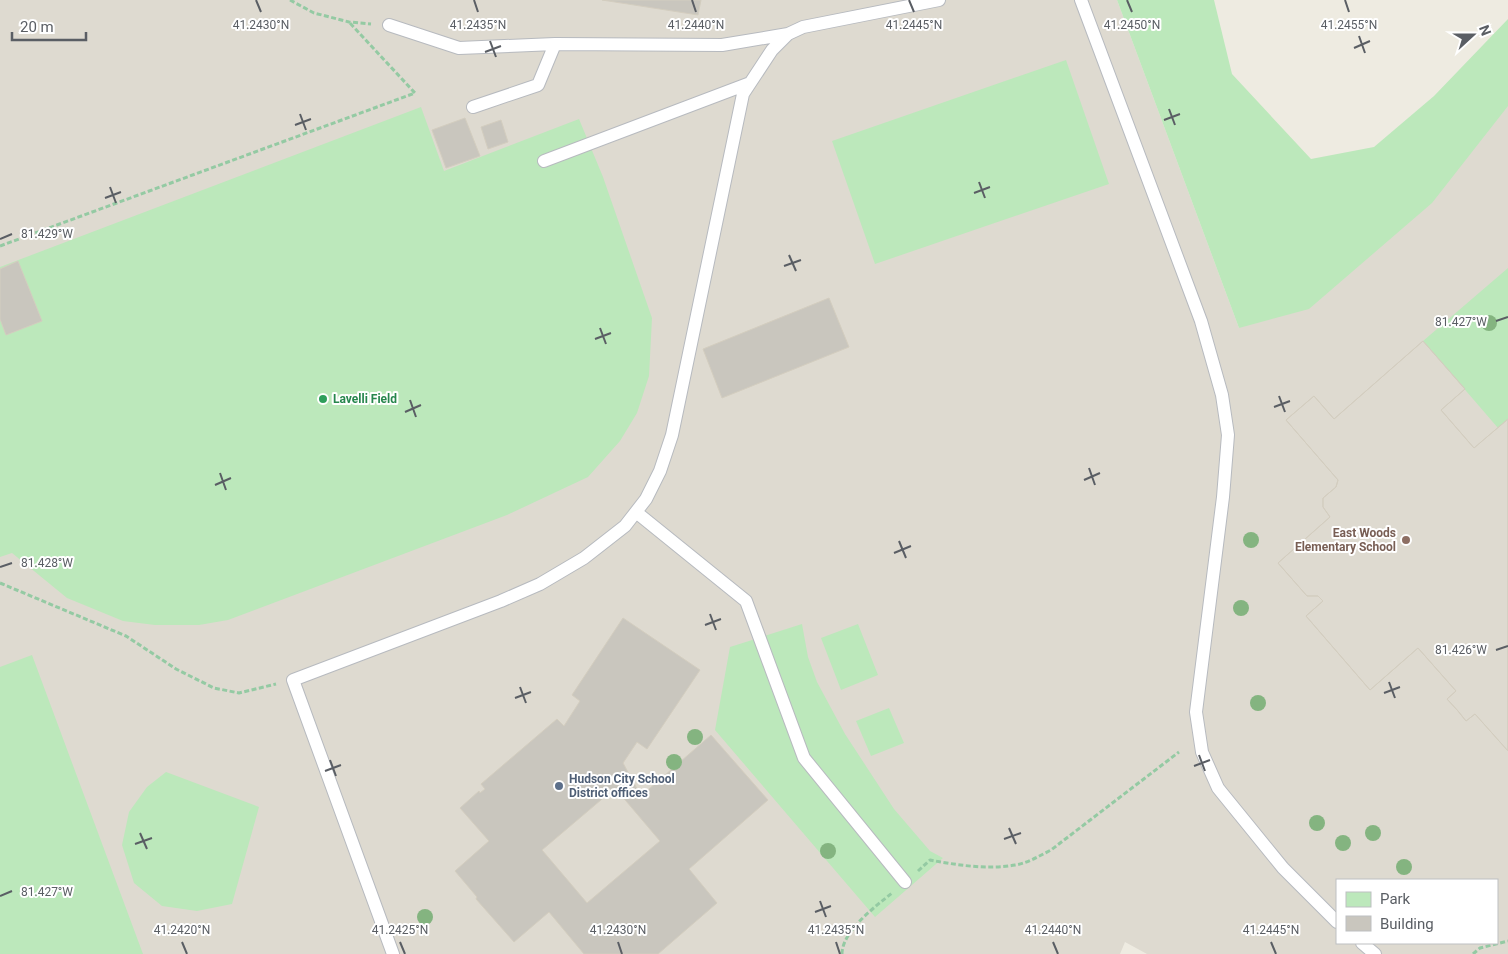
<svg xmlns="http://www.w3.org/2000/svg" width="1508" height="954" font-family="Roboto,sans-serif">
	<rect width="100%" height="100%" fill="#eeebe1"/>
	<path fill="#dedad0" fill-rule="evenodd" d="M 0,0 L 1117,0 L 1239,328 L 1508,61 L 1508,954 L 1147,954 L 1125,942 L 1120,954 L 0,954 ZM 1337,880 L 1497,880 L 1497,943 L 1337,943 Z"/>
	<path fill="#bce8bb" d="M 1117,0 L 1214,0 L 1232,74 L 1311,159 L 1374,147 L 1434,96 L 1508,19 L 1508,106 L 1432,203 L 1309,309 L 1239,328 Z
		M 1066,60 L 1109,184 L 875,264 L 832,141 Z
		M 421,107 L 444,171 L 579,119 L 603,177 L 652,318 L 649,376 L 637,413 L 620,441 L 588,477 L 507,515 L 228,620 L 199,625 L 155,625 L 123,621 L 67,598 L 12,553 L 0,557 L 0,267 Z
		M 1508,268 L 1508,419 L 1498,428 L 1423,341 Z
		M 802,624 L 808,657 L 817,682 L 845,734 L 894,809 L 930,851 L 943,858 L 875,917 L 715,730 L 730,647 Z
		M 858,624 L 878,675 L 841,690 L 821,638 Z
		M 32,655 L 143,954 L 0,954 L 0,667 Z
		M 889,708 L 904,743 L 871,756 L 856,721 Z
		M 166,772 L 259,807 L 232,904 L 197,911 L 162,906 L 134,883 L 122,845 L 129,812 L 147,787 Z"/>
	<path fill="#c9c6be" stroke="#d3cdbf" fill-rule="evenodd" d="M 602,0 L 701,0 L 698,15 Z
		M 465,118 L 480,156 L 446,168 L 432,130 Z
		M 501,120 L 508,142 L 488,149 L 481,127 Z
		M 18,261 L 42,321 L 6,335 L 0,319 L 0,269 Z
		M 829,298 L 849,347 L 722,398 L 703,349 Z
		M 1423,341 L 1465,389 L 1441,410 L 1474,448 L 1508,419 L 1508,751 L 1475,714 L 1466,721 L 1458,711 L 1447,699 L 1456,691 L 1418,648 L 1370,690 L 1306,616 L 1323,601 L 1318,596 L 1307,596 L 1278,563 L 1330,517 L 1323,507 L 1323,498 L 1336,487 L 1338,480 L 1286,420 L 1314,396 L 1334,419 Z
		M 1423,341 L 1465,389 L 1441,410 L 1474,448 L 1508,419 L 1508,751 L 1475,714 L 1466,721 L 1458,711 L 1447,699 L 1456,691 L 1418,648 L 1370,690 L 1306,616 L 1323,601 L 1318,596 L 1307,596 L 1278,563 L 1330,517 L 1323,507 L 1323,498 L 1336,487 L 1338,480 L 1286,420 L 1314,396 L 1334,419 Z
		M 623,618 L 700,670 L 647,749 L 637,742 L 623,763 L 641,796 L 711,735 L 768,800 L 689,869 L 717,903 L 658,954 L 584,954 L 549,912 L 514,942 L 476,899 L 477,897 L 455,871 L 489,841 L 460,808 L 479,791 L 480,793 L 485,789 L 481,784 L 557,719 L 564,726 L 580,701 L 572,695 ZM 615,788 L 660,841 L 587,903 L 542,850 Z"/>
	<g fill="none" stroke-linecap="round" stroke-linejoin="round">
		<defs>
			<path id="service" d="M 1081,0 L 1201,321 L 1222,395 L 1228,435 L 1223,497 L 1196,712 L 1202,752 L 1218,788 L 1222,793 L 1283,868 L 1337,922
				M 389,25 L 459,48 L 555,44
				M 473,107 L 538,85 L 555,44 L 722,45 L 788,34
				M 544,161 L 750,83
				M 636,512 L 746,601 L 804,758 L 905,882
				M 1362,943 L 1375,954
				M 393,954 L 293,680 L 501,601 L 540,584 L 584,558 L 625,526 L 646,499 L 660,471 L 672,435 L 743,94 L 772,50 L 788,34 L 803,27 L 939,0"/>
		</defs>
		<use href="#service" stroke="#b7babf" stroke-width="14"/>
		<path stroke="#94caa3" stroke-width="3" stroke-dasharray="5 2.5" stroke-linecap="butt" d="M 290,0 L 314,13 L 349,22 L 371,24
			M 0,246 L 415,93 L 349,22
			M 0,583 L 126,636 L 176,669 L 214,688 L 239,693 L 276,684
			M 918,871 L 930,860 C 957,865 987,870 1015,865 C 1028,863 1039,856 1051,850 L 1179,752
			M 842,954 C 842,931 876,906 892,893
			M 1473,954 L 1480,948 L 1508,941"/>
		<use href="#service" stroke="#fff" stroke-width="12"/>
	</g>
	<g fill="#84b480">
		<circle cx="1489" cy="323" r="8"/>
		<circle cx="1251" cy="540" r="8"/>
		<circle cx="1241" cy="608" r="8"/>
		<circle cx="1258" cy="703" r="8"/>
		<circle cx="695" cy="737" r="8"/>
		<circle cx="674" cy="762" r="8"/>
		<circle cx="1317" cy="823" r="8"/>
		<circle cx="1373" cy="833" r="8"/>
		<circle cx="1343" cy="843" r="8"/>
		<circle cx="828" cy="851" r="8"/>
		<circle cx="1404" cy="867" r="8"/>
		<circle cx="425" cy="917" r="8"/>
	</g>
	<path fill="none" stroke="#5a5e64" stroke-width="2" d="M 256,0 L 261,12M 474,0 L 478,12M 692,0 L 696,12M 909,0 L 914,12M 1127,0 L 1132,12M 1345,0 L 1349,12M 1359,36 L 1365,53M 490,41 L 496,57M 1354,48 L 1370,41M 485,52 L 501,46M 1169,109 L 1175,125M 300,114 L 306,130M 1164,120 L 1180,114M 295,125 L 311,119M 979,182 L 985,198M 110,187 L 116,203M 974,193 L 990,187M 105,198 L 121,192M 0,239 L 12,234M 789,255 L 796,271M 784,266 L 801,260M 1496,321 L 1508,317M 600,328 L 606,344M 595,339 L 611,333M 1279,396 L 1285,412M 410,400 L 416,417M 1274,407 L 1290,401M 405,412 L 421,405M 1089,468 L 1095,485M 220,473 L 226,490M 1084,480 L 1100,473M 215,485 L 231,478M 899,541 L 906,558M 894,553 L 911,546M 0,567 L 12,563M 710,614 L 716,630M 705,625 L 721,619M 1496,650 L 1508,646M 1389,682 L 1395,698M 520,687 L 526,703M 1384,693 L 1400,687M 515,698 L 531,692M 1199,755 L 1205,771M 330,760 L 336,776M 1194,766 L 1210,760M 325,771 L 341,765M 1009,828 L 1016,844M 140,833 L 147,849M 1004,839 L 1021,833M 135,844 L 152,838M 0,896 L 12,891M 820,901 L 826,917M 815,912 L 831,906M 182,942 L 187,954M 400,942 L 405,954M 618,942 L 622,954M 836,942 L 840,954M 1053,942 L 1058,954M 1271,942 L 1276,954"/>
	<circle fill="#2e9e5b" stroke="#fff" stroke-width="2" cx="323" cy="399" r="5"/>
	<circle fill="#8d6e63" stroke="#fff" stroke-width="2" cx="1406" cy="540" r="5"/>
	<circle fill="#5c6f8a" stroke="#fff" stroke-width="2" cx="559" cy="786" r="5"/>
	<g text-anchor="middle" stroke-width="4" stroke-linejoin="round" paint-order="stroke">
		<g font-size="12" font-weight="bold" fill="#27864d" stroke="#fff" text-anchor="start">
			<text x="333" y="403">Lavelli Field</text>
		</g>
		<g font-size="12" font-weight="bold" fill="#785e54" stroke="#fff" text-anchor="end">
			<text x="1396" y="537">East Woods<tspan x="1396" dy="14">Elementary School</tspan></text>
		</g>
		<g font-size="12" font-weight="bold" fill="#4e5e75" stroke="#fff" text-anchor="start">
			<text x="569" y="783">Hudson City School<tspan x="569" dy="14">District offices</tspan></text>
		</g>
	</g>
	<g font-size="12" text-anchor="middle" fill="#5a5e64" stroke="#fff" stroke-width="4" stroke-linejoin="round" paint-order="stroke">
		<text x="914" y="29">41.2445°N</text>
		<text x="1132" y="29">41.2450°N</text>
		<text x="261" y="29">41.2430°N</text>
		<text x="478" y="29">41.2435°N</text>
		<text x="696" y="29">41.2440°N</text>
		<text x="1349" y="29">41.2455°N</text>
		<text x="47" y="238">81.429°W</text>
		<text x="1461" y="326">81.427°W</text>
		<text x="47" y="567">81.428°W</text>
		<text x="1461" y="654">81.426°W</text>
		<text x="47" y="896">81.427°W</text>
		<text x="182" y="934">41.2420°N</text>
		<text x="400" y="934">41.2425°N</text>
		<text x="618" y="934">41.2430°N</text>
		<text x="836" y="934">41.2435°N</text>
		<text x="1053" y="934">41.2440°N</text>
		<text x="1271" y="934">41.2445°N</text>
	</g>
	<rect x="1336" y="879" width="162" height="65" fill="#ffffff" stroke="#bdbfc1"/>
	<rect x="1346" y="892" width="25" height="15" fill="#bce8bb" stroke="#bdbfc1"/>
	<text x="1380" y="904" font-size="15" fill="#5a5e64">Park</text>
	<rect x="1346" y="916" width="25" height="15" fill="#c9c6be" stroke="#bdbfc1"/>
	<text x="1380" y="929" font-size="15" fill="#5a5e64">Building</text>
	<g transform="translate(1473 35) rotate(69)" stroke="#ffffff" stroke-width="4" paint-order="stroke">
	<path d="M0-4L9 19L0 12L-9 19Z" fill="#5a5e64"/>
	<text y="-8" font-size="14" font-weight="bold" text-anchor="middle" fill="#5a5e64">N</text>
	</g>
	<path d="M12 32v8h74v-8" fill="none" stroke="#5a5e64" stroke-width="2.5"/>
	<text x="20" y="32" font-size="15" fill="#5a5e64" stroke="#ffffff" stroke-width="4" paint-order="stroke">20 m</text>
</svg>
